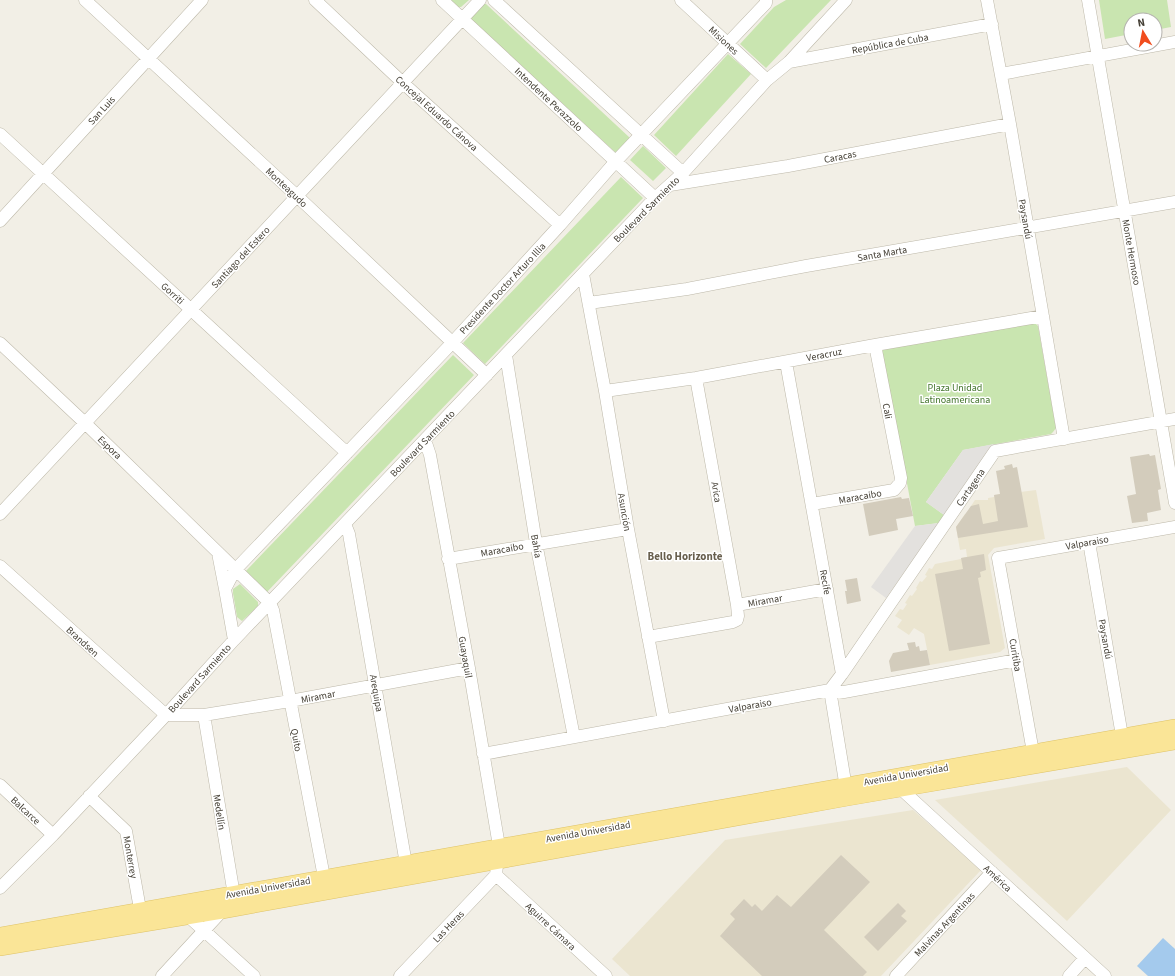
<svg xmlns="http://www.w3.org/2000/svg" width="1175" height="976" font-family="'Source Sans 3',sans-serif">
	<rect width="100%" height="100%" fill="#f2efe6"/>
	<path fill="#ebe5d0" d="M 1036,490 L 1045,539 L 994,548 L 988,555 L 1005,648 L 1000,652 L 930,665 L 924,634 L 914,628 L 909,635 L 897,627 L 902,620 L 895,616 L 900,609 L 903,610 L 907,604 L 905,603 L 910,595 L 912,596 L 917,589 L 916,588 L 920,581 L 922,582 L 927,576 L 925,575 L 929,568 L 932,569 L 935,564 L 961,559 L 961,558 L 967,557 L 966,549 L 960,550 L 956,527 L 965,514 L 969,513 L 969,509 L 975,500 L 988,500 L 988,498 L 994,497 L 994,495 Z
		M 1127,767 L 1171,810 L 1067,921 L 935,800 Z
		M 913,810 L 981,870 L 881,976 L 630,976 L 612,959 L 725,840 Z"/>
	<path fill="#c9e5b0" d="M 451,0 L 469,0 L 461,7 L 458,7 Z
		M 786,0 L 831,0 L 766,68 L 740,44 L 774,7 Z
		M 1099,0 L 1167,0 L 1171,27 L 1155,30 L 1155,20 L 1131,20 L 1131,34 L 1105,39 Z
		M 483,4 L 486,4 L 629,137 L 630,139 L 616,153 L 472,20 L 471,17 Z
		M 728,54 L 751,74 L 676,156 L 654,135 Z
		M 643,146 L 666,168 L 653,181 L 630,160 Z
		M 621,177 L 643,198 L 485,364 L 463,343 Z
		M 1035,323 L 1038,326 L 1056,428 L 1053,432 L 1051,434 L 963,450 L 926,502 L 944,515 L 939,523 L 915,526 L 882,350 L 883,349 Z
		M 453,355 L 474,375 L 267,592 L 245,572 Z
		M 240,584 L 258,602 L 258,606 L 242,621 L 237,617 L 233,593 L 233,589 Z"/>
	<path fill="#e3e1de" d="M 994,444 L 944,515 L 926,502 L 963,450 Z
		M 939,523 L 886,598 L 871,587 L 915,526 Z"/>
	<path fill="#a4caed" d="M 1163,938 L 1175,949 L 1175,976 L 1148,976 L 1137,966 Z"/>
	<path fill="#d3ccbc" d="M 1149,454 L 1150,456 L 1155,455 L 1161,489 L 1158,490 L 1161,510 L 1147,513 L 1148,521 L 1132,523 L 1127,496 L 1136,494 L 1130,457 Z
		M 1012,464 L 1013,468 L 1017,467 L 1028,527 L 958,538 L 956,527 L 971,506 L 979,504 L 983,524 L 998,521 L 994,495 L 1000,494 L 996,471 L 1005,469 L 1004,466 Z
		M 901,497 L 902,499 L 909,498 L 913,516 L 896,519 L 898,530 L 869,536 L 863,504 Z
		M 984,554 L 986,570 L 980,572 L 981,577 L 978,578 L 990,644 L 949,651 L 935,574 L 963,569 L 961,558 Z
		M 857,578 L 861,601 L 847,604 L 845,591 L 847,591 L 845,580 Z
		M 915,642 L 916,647 L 919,646 L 920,651 L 927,650 L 930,665 L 891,672 L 889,661 L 893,653 L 909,650 L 907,643 Z
		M 841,855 L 870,882 L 824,930 L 867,972 L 863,976 L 762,976 L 720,936 L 735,919 L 730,914 L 744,899 L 752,907 L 755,904 L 762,911 L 777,895 L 791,907 Z
		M 898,903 L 906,911 L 901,916 L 907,921 L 878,951 L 864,937 Z"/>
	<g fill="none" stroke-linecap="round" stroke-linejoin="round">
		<defs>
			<path id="minor" d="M 85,0 L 297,196 L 487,375
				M 315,0 L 403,83 L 560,225
				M 442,0 L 655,198
				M 494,0 L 683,173
				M 681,0 L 767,80
				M 987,0 L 1010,124 L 1064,439
				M 1088,0 L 1175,503
				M 789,62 L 992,24
				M 1001,74 L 1175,42
				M 0,134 L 347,453
				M 670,185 L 788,166 L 1010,124
				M 0,221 L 202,0
				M 583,274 L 605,391 L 628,529 L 664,721
				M 589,303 L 687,289 L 806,266 L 1175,202
				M 0,343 L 85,423 L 270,603 L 273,610 L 324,877
				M 506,355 L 536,543 L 574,737
				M 786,362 L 842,674 L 830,690 L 847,794
				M 696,378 L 737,605
				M 605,391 L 696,378 L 875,345 L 1043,316
				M 425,440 L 430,455 L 469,668 L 499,846 L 496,875
				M 812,504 L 894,490 L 900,483 L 901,478 L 875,345
				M 0,514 L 480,0
				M 345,524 L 349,534 L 406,864
				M 1089,542 L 1122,736
				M 218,553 L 225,589
				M 448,559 L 628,529
				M 0,566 L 166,715
				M 648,637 L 733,622 L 737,620 L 738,616 L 737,605 L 827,589
				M 234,640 L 225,589 L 235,570 L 452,343 L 560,225 L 616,161 L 766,3 L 766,0
				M 842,674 L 995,451 L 1175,419
				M 166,715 L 204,715 L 290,701 L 469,668
				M 204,715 L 235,901
				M 1033,752 L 998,558 L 1175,527
				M 483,754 L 830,690 L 844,692 L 1017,660
				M 899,783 L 901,789 L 1105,976
				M 0,785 L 53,835
				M 89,796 L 126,831 L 140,909
				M 496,875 L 606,976
				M 0,888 L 53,835 L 166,715 L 234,640 L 655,198 L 683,173 L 767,80 L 789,62 L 846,0
				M 188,910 L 189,917 L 254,976
				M 162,976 L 222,911
				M 400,976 L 496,875
				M 896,976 L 992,872
				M 1069,976 L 1085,958"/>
			<path id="major" d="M 0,935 L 1175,727
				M 0,948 L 222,911 L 848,798 L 1175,742"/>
		</defs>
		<use href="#minor" stroke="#bdb8a9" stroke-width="13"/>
		<use href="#major" stroke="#dec368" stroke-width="16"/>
		<use href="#minor" stroke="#fff" stroke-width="12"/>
		<use href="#major" stroke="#fae597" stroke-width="15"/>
	</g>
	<g text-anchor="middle" stroke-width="3" stroke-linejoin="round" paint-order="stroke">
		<g font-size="10" fill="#454036" stroke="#fff">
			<text transform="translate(724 40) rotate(43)" y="4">Misiones</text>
			<text transform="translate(890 43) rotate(-10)" y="4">República de Cuba</text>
			<text transform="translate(549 99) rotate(43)" y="4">Intendente Perazzolo</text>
			<text transform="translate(101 110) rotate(-48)" y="4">San Luis</text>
			<text transform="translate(437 113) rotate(42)" y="4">Concejal Eduardo Cánova</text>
			<text transform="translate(840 156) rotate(-11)" y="4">Caracas</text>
			<text transform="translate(287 187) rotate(43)" y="4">Monteagudo</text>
			<text transform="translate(646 209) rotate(-45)" y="4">Boulevard Sarmiento</text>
			<text transform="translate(1026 219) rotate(80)" y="4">Paysandú</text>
			<text transform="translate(1132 252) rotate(80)" y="4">Monte Hermoso</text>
			<text transform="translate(882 253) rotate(-10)" y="4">Santa Marta</text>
			<text transform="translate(240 257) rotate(-47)" y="4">Santiago del Estero</text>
			<text transform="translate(502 288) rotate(-47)" y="4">Presidente Doctor Arturo Illia</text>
			<text transform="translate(173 293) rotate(42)" y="4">Gorriti</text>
			<text transform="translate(824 354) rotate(-11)" y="4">Veracruz</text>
			<text transform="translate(888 411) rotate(79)" y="4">Cali</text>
			<text transform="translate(422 443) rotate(-46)" y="4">Boulevard Sarmiento</text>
			<text transform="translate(110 447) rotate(44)" y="4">Espora</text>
			<text transform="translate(970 487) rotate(-56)" y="4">Cartagena</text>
			<text transform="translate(717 492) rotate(80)" y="4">Arica</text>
			<text transform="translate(860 496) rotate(-10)" y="4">Maracaibo</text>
			<text transform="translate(625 512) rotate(80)" y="4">Asunción</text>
			<text transform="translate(1087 542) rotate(-10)" y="4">Valparaiso</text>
			<text transform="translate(537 546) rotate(80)" y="4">Bahía</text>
			<text transform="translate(502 549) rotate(-10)" y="4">Maracaibo</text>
			<text transform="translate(826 582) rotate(80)" y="4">Recife</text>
			<text transform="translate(765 600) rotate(-10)" y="4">Miramar</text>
			<text transform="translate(1106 639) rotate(80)" y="4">Paysandú</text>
			<text transform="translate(83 641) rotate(42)" y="4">Brandsen</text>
			<text transform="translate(1016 655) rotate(80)" y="4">Curitiba</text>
			<text transform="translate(466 657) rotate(80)" y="4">Guayaquil</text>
			<text transform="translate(199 678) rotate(-48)" y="4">Boulevard Sarmiento</text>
			<text transform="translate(377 693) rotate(80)" y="4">Arequipa</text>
			<text transform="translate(318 696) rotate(-11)" y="4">Miramar</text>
			<text transform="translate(750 705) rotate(-10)" y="4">Valparaiso</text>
			<text transform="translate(297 740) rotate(79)" y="4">Quito</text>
			<text transform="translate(906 774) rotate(-10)" y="4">Avenida Universidad</text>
			<text transform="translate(26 810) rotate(43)" y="4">Balcarce</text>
			<text transform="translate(220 812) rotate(81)" y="4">Medellín</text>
			<text transform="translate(588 831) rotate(-10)" y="4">Avenida Universidad</text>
			<text transform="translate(131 857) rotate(80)" y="4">Monterrey</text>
			<text transform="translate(998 878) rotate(43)" y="4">América</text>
			<text transform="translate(268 887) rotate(-10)" y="4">Avenida Universidad</text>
			<text transform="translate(944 924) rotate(-47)" y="4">Malvinas Argentinas</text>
			<text transform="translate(448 926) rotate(-46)" y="4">Las Heras</text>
			<text transform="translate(551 926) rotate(43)" y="4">Aguirre Cámara</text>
		</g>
		<g font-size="10" fill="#42742b" stroke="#fff">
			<text x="955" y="391">Plaza Unidad<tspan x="955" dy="12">Latinoamericana</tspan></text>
		</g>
		<g font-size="11" font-weight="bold" fill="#675e4d" stroke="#fff">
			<text x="685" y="560">Bello Horizonte</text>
		</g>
	</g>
	<g transform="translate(1143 32) rotate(350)"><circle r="19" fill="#ffffff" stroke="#b5b3af"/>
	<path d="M0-3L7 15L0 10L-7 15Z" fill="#f14d1e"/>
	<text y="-6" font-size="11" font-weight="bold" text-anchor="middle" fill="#454036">N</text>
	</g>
</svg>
